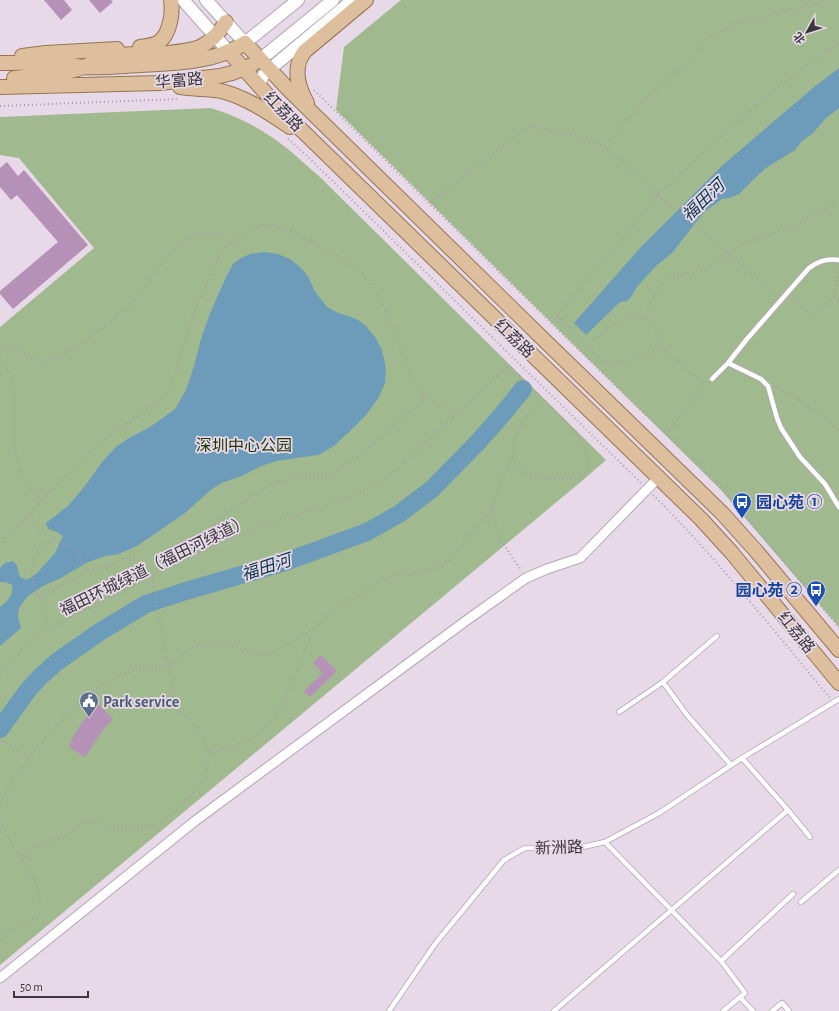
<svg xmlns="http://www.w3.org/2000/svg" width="839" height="1011" font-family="'Alegreya Sans','Noto Sans SC',sans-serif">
	<rect width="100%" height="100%" fill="#e7d9e8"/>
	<path fill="#a1b98e" d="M 401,0 L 839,0 L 839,627 L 720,489 L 336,110 L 344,47 Z
		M 211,108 C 236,116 259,127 280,143 C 295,154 308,167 322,179 L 606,460 L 583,480 L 0,965 L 0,327 L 94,248 L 19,158 L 0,155 L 0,117 Z"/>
	<path fill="#6c9cba" d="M 839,68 L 839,108 L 825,119 L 813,133 L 802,141 L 795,150 L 766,168 L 758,175 L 739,194 L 729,198 L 722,199 L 704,212 L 672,253 L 657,265 L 643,280 L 636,288 L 631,297 L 627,301 L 620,302 L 586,335 L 574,323 L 640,248 L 724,164 L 814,87 Z
		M 264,252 L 278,254 L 290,259 L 300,267 L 307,275 L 316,293 L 327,307 L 338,313 L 348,316 L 358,320 L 366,326 L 375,337 L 382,350 L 386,369 L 385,383 L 379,397 L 366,415 L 351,430 L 334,446 L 318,455 L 276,461 L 259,467 L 242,476 L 224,482 L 213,488 L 185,513 L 137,546 L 119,554 L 106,556 L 88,562 L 59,579 L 43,586 L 28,596 L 19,608 L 18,617 L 21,628 L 0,646 L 0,607 C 8,601 14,595 12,585 L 6,582 L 0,582 L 0,568 L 5,563 L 13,561 L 17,566 L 20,577 L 27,580 L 37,573 L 55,553 L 63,536 L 57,532 L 48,529 L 46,523 L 68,506 L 88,482 L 102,462 L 116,447 L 129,438 L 150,427 L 164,417 L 175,409 L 186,390 L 194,366 L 201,339 L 211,311 L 227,275 L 233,264 L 241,258 L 250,254 Z"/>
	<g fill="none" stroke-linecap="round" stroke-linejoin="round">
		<path stroke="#6c9cba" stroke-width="18" d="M 0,729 L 28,690 L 41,676 L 58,661 L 101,631 L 146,604 L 186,591 L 282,563 L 367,532 L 399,514 L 432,489 L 478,442 L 502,415 L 523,389"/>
	</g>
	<path fill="#b691b7" d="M 44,0 L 64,0 L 72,10 L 61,20 Z
		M 89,0 L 111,0 L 113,2 L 100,13 Z
		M 7,162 L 18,176 L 24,170 L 88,245 L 13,309 L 0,294 L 0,291 L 58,242 L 17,195 L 11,200 L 0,187 L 0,168 Z
		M 321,655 L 337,671 L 310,697 L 304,691 L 323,673 L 313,663 Z
		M 97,703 L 113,719 L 103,730 L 85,757 L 69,747 L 73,737 L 81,724 Z"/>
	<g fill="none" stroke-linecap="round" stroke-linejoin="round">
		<defs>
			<path id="lane" d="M 728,363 L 761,379 L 768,386 L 777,418 L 781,428 L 800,457 L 825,484 L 839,507
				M 712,379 L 728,363 L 747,339 L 809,268 C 818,261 827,258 839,260
				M 663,682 L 687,715 L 731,765
				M 619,712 L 663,682 L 717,636
				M 742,758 L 788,810 L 810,837
				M 605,842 L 721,961 L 745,993 L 723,1011
				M 801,902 L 839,870
				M 721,961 L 793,894
				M 740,997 L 753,1011
				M 389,1011 L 435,944 L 504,860 L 525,848 L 578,848 L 605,842 L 659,813 L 742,758 L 839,699
				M 554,1011 L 788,810
				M 772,1011 L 782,1003 L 789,1011"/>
			<path id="street" d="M 0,978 L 195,821 L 467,620 L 526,578 L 547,569 L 580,558 L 658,478"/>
			<path id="secondary" d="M 183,0 L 229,52
				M 206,0 L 245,43 L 298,0
				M 261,59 L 333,0
				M 258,85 L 263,76 L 270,69 L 353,0"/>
			<path id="primary" d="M 140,47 C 146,46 153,46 159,42 C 170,34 173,13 171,0
				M 229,52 L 280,109 L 701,519 L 732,553 L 839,683
				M 22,56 L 46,53 L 117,49
				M 0,63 C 18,63 37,62 55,63 C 65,63 75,66 85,67 C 103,68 121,66 140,65 C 175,63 214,63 245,43 L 289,90 L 540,336 L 722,513 L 757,552 L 839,650
				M 14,78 C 34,76 55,75 75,70 C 88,66 101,58 115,56 C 132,53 150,54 167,53 C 178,52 190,51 200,47 C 212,41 219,33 226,22
				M 0,87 L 160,83 L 220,76 L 232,73 L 252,65
				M 180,87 C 194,90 207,88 221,91 C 246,97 269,113 290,127
				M 307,103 C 298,87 292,67 305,51 L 366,0"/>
		</defs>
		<use href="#lane" stroke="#b3a6b3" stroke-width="6"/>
		<use href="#street" stroke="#b3a6b3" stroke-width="11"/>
		<use href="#secondary" stroke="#b3a6b3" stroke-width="14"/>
		<use href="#primary" stroke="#967451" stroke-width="16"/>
		<path stroke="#a89da9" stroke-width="2" stroke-dasharray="1 3" stroke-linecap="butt" d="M 314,90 L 551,323 L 632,402 L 693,458 L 725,491 L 839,628
			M 0,106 L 177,99
			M 288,139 L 305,154 L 641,483
			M 605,147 L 638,106 L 695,56 L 707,39 L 732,24 L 826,1 L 827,0
			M 430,203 L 529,126 L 594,139 L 612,153 L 658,195 L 668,203
			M 834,297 L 839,300
			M 792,298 L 812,316 L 834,297 L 838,267
			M 558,316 L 602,361 C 613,365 622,362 633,359 C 640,357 649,356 655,350 C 665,341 654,321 643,317 C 640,316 634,317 631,318 C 617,321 605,332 594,341
			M 644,318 L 656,292 L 660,286 L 666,280 L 675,277 L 693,273 L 703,270 L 746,243 L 764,236 L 783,231 L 797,224 L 813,214 L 826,209 L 839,201
			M 552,323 L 587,279 L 631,229 L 658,195 L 712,144 L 759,103 L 803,68 L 839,44
			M 659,345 L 699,380 L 706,382
			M 0,350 L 13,345 C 21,352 32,360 42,361 C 65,362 126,311 141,293 C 146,287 148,280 152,275 C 165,257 188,230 213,234 C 219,235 226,240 232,243
			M 0,359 C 4,366 10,373 12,381 C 17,395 15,409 15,424 C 14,445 16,470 28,487 C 32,492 37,496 41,500
			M 774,387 L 778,388 C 800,400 822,413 839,431
			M 667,434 L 706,383
			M 512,457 C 506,470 494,494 494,509 C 494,532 508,552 521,570
			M 653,495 C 717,558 772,629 830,698
			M 31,512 L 33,522 L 39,532 L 52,536 L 56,540 L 76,550 L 84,567 L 86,570 L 95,570 L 129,557 L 134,557 L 139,561
			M 0,545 C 32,510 65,474 101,443 C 107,437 114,432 121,427 C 136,416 159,405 168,389 C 175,379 177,367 180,355 C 188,329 197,303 209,278 C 213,269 216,260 222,252 C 227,246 234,241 241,236 C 268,217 281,225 307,240 C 323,249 342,257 356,269 C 379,287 389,318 399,343 C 405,359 408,376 419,389 C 430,404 442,407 459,410
			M 185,550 L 196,539 L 224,516 L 254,494 L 269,486 L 278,481 L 317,476 L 333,473 L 355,459 L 372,445 L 426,397
			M 39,599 L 69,581 L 88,571
			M 49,628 C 47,620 44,612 41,605 C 34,587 28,575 35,556 C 38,546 46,542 56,540
			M 0,675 C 13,656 31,641 49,628 L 215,545 L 248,530 L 339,501 L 355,494 L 370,488 L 384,479 L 396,470 L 506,368 L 512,370 L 519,375 L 575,432 C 584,444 595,465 581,478 C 571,481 554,479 544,477 C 536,476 528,475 521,470 C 506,458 514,436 523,422 C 527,416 533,409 538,403
			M 0,739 L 29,757 L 4,795 L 0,806
			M 208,751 L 218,752 L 232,747 L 249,739 L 261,731 L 273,720 L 284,701 L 313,631
			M 29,757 C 61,721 84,689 131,671 C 143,666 158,671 170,665 C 173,663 177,660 179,658 C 181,656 183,653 185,651 C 190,647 198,645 205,644 C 216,642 230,646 240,649 C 248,651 258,656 267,654 C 277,651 307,634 314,628 C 322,621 329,613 337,608 C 344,602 353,599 361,595 C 366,592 370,587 375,583 C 396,570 423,578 444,564 C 453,558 459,547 466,539 C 475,528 485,518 494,507
			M 0,820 L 13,846 L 32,875 L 38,889 L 40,903 L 40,913 L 37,917 L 17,926 L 9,932 L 0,942
			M 22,860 L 37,845 L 63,837 L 78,826 L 89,821 L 112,827 L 124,828 L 152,826 L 164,821 L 175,812 L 187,800 L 199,785 L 206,774 L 208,761 L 208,751 L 203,738 L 193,723 L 175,704 L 169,666 L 162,634 L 152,576"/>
		<use href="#lane" stroke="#fff" stroke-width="4.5"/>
		<use href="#street" stroke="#fff" stroke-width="9"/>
		<use href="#secondary" stroke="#fff" stroke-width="12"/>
		<use href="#primary" stroke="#ddbf9e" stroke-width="14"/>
		<path stroke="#a89da9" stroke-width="2" stroke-dasharray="1 3" stroke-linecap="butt" d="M 668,203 L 775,293"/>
	</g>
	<defs>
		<symbol id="bus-pin" viewBox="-11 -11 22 30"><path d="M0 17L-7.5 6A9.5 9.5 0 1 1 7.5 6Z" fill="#1a4fb4" stroke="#e7d9e8"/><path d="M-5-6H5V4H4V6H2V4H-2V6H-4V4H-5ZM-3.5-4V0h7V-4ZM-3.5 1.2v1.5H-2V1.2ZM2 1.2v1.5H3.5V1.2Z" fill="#fff"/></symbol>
		<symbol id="civic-pin" viewBox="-11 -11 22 30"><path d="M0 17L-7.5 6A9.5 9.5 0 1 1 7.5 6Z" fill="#5c6f8a" stroke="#e7d9e8"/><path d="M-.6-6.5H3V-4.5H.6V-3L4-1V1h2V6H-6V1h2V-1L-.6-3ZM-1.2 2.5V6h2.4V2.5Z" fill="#fff"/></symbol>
	</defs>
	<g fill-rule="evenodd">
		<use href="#bus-pin" x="731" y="491" width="22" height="30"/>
		<use href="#bus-pin" x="805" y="579" width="22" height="30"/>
		<use href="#civic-pin" x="78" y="690" width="22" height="30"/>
	</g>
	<g text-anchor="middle" stroke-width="3.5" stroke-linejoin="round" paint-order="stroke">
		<g font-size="16" fill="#3c373c" stroke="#e7d9e8">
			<text transform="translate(179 80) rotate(-5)" y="6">华富路</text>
			<text transform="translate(284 111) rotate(46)" y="6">红荔路</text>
			<text transform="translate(515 338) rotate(44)" y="6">红荔路</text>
			<text transform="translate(154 565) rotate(-26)" y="6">福田环城绿道（福田河绿道）</text>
			<text transform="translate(797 632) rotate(51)" y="6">红荔路</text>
			<text transform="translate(559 847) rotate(-2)" y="6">新洲路</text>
		</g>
		<g font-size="16" fill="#1e3604" stroke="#e7d9e8">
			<text x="244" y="451">深圳中心公园</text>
		</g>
		<g font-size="16" font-weight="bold" fill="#164399" stroke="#e7d9e8" text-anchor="start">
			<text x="756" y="508">园心苑 ①</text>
			<text x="802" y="596" text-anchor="end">园心苑 ②</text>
		</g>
		<g font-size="16" font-weight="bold" fill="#4e5e75" stroke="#e7d9e8" text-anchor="start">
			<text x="103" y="707">Park service</text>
		</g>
		<g font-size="17" font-style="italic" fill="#0d374d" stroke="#e7d9e8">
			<text transform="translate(703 200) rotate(-44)" y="6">福田河</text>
			<text transform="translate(266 567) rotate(-18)" y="6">福田河</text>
		</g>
	</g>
	<g transform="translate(807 32) rotate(231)" stroke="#e7d9e8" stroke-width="3" paint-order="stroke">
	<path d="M0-3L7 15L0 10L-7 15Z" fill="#3c373c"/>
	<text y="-6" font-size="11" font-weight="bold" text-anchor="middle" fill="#3c373c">北</text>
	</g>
	<path d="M14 991v6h74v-6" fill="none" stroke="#3c373c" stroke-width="2"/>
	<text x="20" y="991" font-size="12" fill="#3c373c" stroke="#e7d9e8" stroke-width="3" paint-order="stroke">50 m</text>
</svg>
